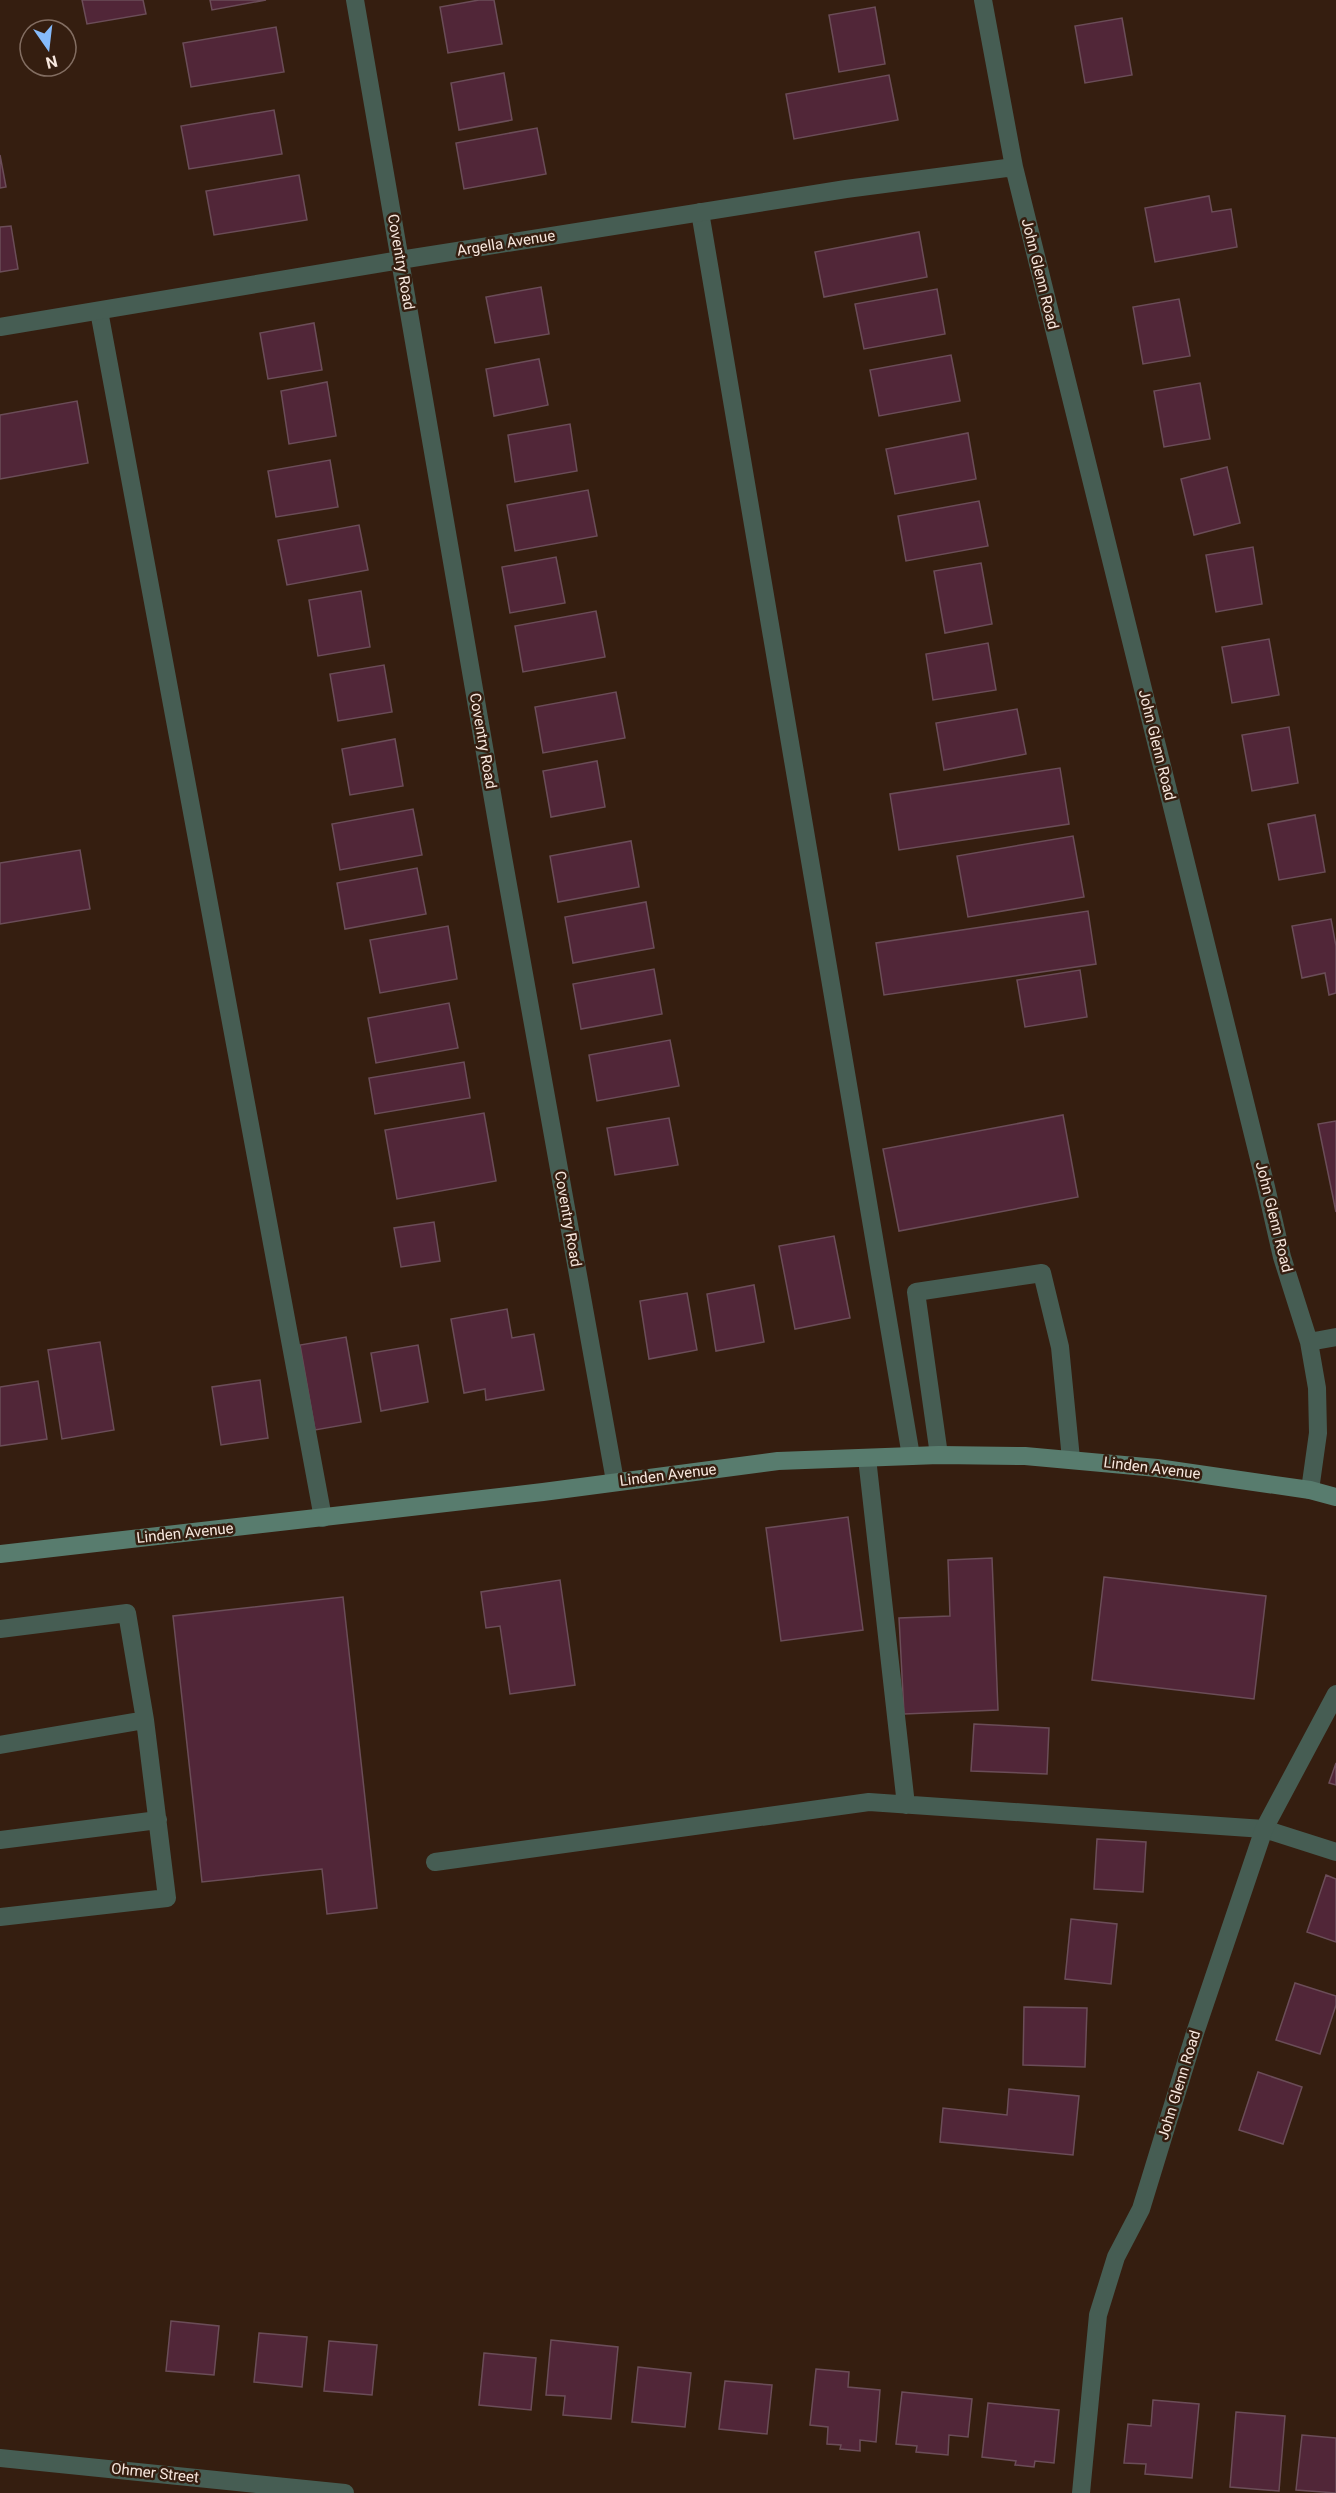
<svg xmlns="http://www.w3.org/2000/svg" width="1336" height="2493" font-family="Roboto,sans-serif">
	<rect width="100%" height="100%" fill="#351e10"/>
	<path fill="#512638" stroke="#6b4d58" stroke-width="1.5" d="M 82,0 L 143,0 L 146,14 L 87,24 Z
		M 210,0 L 266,0 L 212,10 Z
		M 479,0 L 494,0 L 502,44 L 448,53 L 440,7 Z
		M 875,7 L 885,64 L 839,72 L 829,15 Z
		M 1122,18 L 1132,75 L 1085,83 L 1075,26 Z
		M 276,27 L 284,72 L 191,87 L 183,43 Z
		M 504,73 L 512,120 L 459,130 L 451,83 Z
		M 889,75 L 898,120 L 794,139 L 786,94 Z
		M 274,110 L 282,154 L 189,169 L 181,126 Z
		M 537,128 L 546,174 L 464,189 L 456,143 Z
		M 0,155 L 6,187 L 0,188 Z
		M 299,175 L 307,220 L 214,235 L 206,191 Z
		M 1209,196 L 1212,212 L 1231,209 L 1237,247 L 1155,262 L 1145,208 Z
		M 11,226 L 18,269 L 0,272 L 0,227 Z
		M 919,232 L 927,277 L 824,297 L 815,252 Z
		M 541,287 L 549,334 L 495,343 L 486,297 Z
		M 937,289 L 945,334 L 864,349 L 855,304 Z
		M 1179,299 L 1190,356 L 1143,364 L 1133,307 Z
		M 314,323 L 322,370 L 268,379 L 260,333 Z
		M 951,355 L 960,401 L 879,416 L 870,370 Z
		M 539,359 L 548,405 L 494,416 L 486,369 Z
		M 327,382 L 336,436 L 289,444 L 281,391 Z
		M 1200,383 L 1210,439 L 1164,447 L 1154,391 Z
		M 77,401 L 88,463 L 0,479 L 0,415 Z
		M 570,424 L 577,471 L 515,482 L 508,435 Z
		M 968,433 L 976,479 L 895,494 L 886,449 Z
		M 330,460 L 338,507 L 276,517 L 268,471 Z
		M 1227,467 L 1240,523 L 1194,535 L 1181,479 Z
		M 588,490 L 597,536 L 515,551 L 507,505 Z
		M 979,501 L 988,546 L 906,561 L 898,516 Z
		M 359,525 L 368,570 L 287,585 L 278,540 Z
		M 1253,547 L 1262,604 L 1216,612 L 1206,555 Z
		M 556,557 L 565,603 L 510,613 L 502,567 Z
		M 981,563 L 992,624 L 945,633 L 934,571 Z
		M 361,591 L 370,647 L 318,656 L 309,600 Z
		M 596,611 L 605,657 L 523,672 L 515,626 Z
		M 1269,639 L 1279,695 L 1232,703 L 1222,647 Z
		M 988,643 L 996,690 L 933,700 L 926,654 Z
		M 384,665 L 392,712 L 338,721 L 330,674 Z
		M 616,692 L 625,738 L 543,753 L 535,707 Z
		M 1017,709 L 1026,754 L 944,770 L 936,723 Z
		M 1289,727 L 1298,783 L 1252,791 L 1242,735 Z
		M 395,739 L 403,786 L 350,795 L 342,749 Z
		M 597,761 L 605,807 L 551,817 L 543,771 Z
		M 1060,768 L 1069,824 L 899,850 L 890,794 Z
		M 413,809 L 422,855 L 340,870 L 332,824 Z
		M 1315,815 L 1325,872 L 1279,880 L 1268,824 Z
		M 1073,836 L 1084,897 L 968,917 L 957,856 Z
		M 631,841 L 639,887 L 558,902 L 550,856 Z
		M 80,850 L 90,909 L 0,924 L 0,863 Z
		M 417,868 L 426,914 L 345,929 L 337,883 Z
		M 646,902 L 654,948 L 573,963 L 565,917 Z
		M 1088,911 L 1096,964 L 884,995 L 876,943 Z
		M 1331,919 L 1336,946 L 1336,993 L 1329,995 L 1325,973 L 1302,978 L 1292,926 Z
		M 448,926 L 457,979 L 380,993 L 370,940 Z
		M 654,969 L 662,1014 L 581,1029 L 573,984 Z
		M 1080,970 L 1087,1017 L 1025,1027 L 1017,980 Z
		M 449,1003 L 458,1048 L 376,1063 L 368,1018 Z
		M 670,1040 L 679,1086 L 597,1101 L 589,1055 Z
		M 464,1062 L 470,1098 L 375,1114 L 369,1078 Z
		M 484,1113 L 496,1181 L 397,1199 L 385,1130 Z
		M 1063,1115 L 1078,1197 L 899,1231 L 883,1149 Z
		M 669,1118 L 678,1165 L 615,1175 L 607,1128 Z
		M 1336,1121 L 1336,1212 L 1318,1124 Z
		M 434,1222 L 440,1261 L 401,1267 L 394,1228 Z
		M 834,1236 L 850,1318 L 795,1329 L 779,1246 Z
		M 754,1285 L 764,1342 L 716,1351 L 707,1294 Z
		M 687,1293 L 697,1350 L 649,1359 L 640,1301 Z
		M 507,1309 L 512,1338 L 534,1334 L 544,1390 L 486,1400 L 485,1389 L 464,1393 L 451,1319 Z
		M 346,1337 L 361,1422 L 315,1430 L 300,1345 Z
		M 100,1342 L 114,1430 L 62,1439 L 48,1350 Z
		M 418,1345 L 428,1402 L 381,1411 L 371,1353 Z
		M 260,1380 L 268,1438 L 221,1445 L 212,1387 Z
		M 38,1381 L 47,1439 L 0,1446 L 0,1387 Z
		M 848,1517 L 863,1630 L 781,1641 L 766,1528 Z
		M 992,1558 L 998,1710 L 904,1714 L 899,1618 L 950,1616 L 948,1560 Z
		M 1104,1577 L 1266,1596 L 1254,1699 L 1092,1680 Z
		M 560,1580 L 575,1685 L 510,1694 L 500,1626 L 486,1628 L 481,1592 Z
		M 343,1597 L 377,1908 L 327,1914 L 322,1869 L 202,1882 L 173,1616 Z
		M 974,1724 L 1049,1728 L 1047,1774 L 971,1771 Z
		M 1336,1763 L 1336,1785 L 1329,1783 Z
		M 1097,1839 L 1146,1842 L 1143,1892 L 1094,1889 Z
		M 1326,1875 L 1336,1879 L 1336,1942 L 1307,1932 Z
		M 1071,1919 L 1117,1924 L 1111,1984 L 1065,1979 Z
		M 1295,1983 L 1336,1996 L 1336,2005 L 1320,2054 L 1276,2040 Z
		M 1024,2007 L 1087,2008 L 1085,2067 L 1023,2065 Z
		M 1258,2072 L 1302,2087 L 1283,2144 L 1239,2130 Z
		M 1009,2089 L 1079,2096 L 1073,2155 L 940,2142 L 943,2108 L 1007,2115 Z
		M 171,2321 L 219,2326 L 214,2375 L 166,2371 Z
		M 259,2333 L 307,2337 L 302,2387 L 254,2382 Z
		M 551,2340 L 618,2347 L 611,2419 L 563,2415 L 565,2396 L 546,2395 Z
		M 329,2341 L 377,2345 L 372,2395 L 324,2391 Z
		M 484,2353 L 536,2358 L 531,2410 L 479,2405 Z
		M 638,2367 L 691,2373 L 685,2427 L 632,2422 Z
		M 816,2369 L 849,2372 L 848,2387 L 880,2390 L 876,2442 L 860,2440 L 860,2451 L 840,2449 L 841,2445 L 827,2444 L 828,2427 L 810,2425 Z
		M 725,2381 L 772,2385 L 767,2434 L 719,2429 Z
		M 902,2392 L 972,2399 L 968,2437 L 949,2435 L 948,2455 L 916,2452 L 917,2446 L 896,2444 Z
		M 1153,2400 L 1199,2404 L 1192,2478 L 1145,2474 L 1146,2464 L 1124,2463 L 1128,2424 L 1151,2426 Z
		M 988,2403 L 1059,2410 L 1054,2463 L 1035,2461 L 1034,2467 L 1015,2465 L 1016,2461 L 982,2457 Z
		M 1236,2412 L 1285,2416 L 1279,2491 L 1230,2487 Z
		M 1302,2435 L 1336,2438 L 1336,2493 L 1296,2490 Z"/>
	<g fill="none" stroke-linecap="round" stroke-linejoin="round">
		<path stroke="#465d53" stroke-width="18" d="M 700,212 L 911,1456
			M 99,311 L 323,1518
			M 939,1455 L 916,1292 L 1042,1273 L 1060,1347 L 1071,1459
			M 867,1458 L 906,1805
			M 0,1629 L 127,1613 L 145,1720 L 167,1898 L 0,1917
			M 0,1745 L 145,1720
			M 0,1840 L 158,1820
			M 435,1862 L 869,1802 L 1264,1829 L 1336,1852"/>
		<path stroke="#465d53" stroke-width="18" d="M 355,0 L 503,857 L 615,1481
			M 983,0 L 1014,167 L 1266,1187 L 1282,1257 L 1309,1342 L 1317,1388 L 1318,1433 L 1310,1490
			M 0,327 L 400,260 L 846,189 L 1014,167
			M 1309,1342 L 1336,1337
			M 0,2458 L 345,2493
			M 1081,2493 L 1098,2315 L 1116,2257 L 1141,2209 L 1195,2033 L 1264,1829 L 1336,1694"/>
		<path stroke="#587c6e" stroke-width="18" d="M 0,1554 L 543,1492 L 778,1461 L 939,1455 L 1025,1456 L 1157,1468 L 1310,1490 L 1336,1497"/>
	</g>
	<g text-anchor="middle" stroke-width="5" stroke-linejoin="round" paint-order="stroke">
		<g font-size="15" fill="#f7e7de" stroke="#351e10">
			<text transform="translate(506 243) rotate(-9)" y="5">Argella Avenue</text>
			<text transform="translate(401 262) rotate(80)" y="5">Coventry Road</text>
			<text transform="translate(1040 274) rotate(76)" y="5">John Glenn Road</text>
			<text transform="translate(483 741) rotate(80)" y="5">Coventry Road</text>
			<text transform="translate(1157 745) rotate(76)" y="5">John Glenn Road</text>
			<text transform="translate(1274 1217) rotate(76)" y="5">John Glenn Road</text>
			<text transform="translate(568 1219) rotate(80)" y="5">Coventry Road</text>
			<text transform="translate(1152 1468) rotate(7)" y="5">Linden Avenue</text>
			<text transform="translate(668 1475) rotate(-7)" y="5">Linden Avenue</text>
			<text transform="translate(185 1533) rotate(-6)" y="5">Linden Avenue</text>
			<text transform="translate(1179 2085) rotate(-73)" y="5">John Glenn Road</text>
			<text transform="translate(155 2473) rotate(6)" y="5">Ohmer Street</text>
		</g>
	</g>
	<g transform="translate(48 48) rotate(166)"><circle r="28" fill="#351e10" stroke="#836e62" stroke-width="1.5"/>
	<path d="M0-4.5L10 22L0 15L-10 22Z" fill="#86bbfb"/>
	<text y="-9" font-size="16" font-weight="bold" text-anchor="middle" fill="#f7e7de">N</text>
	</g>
</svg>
